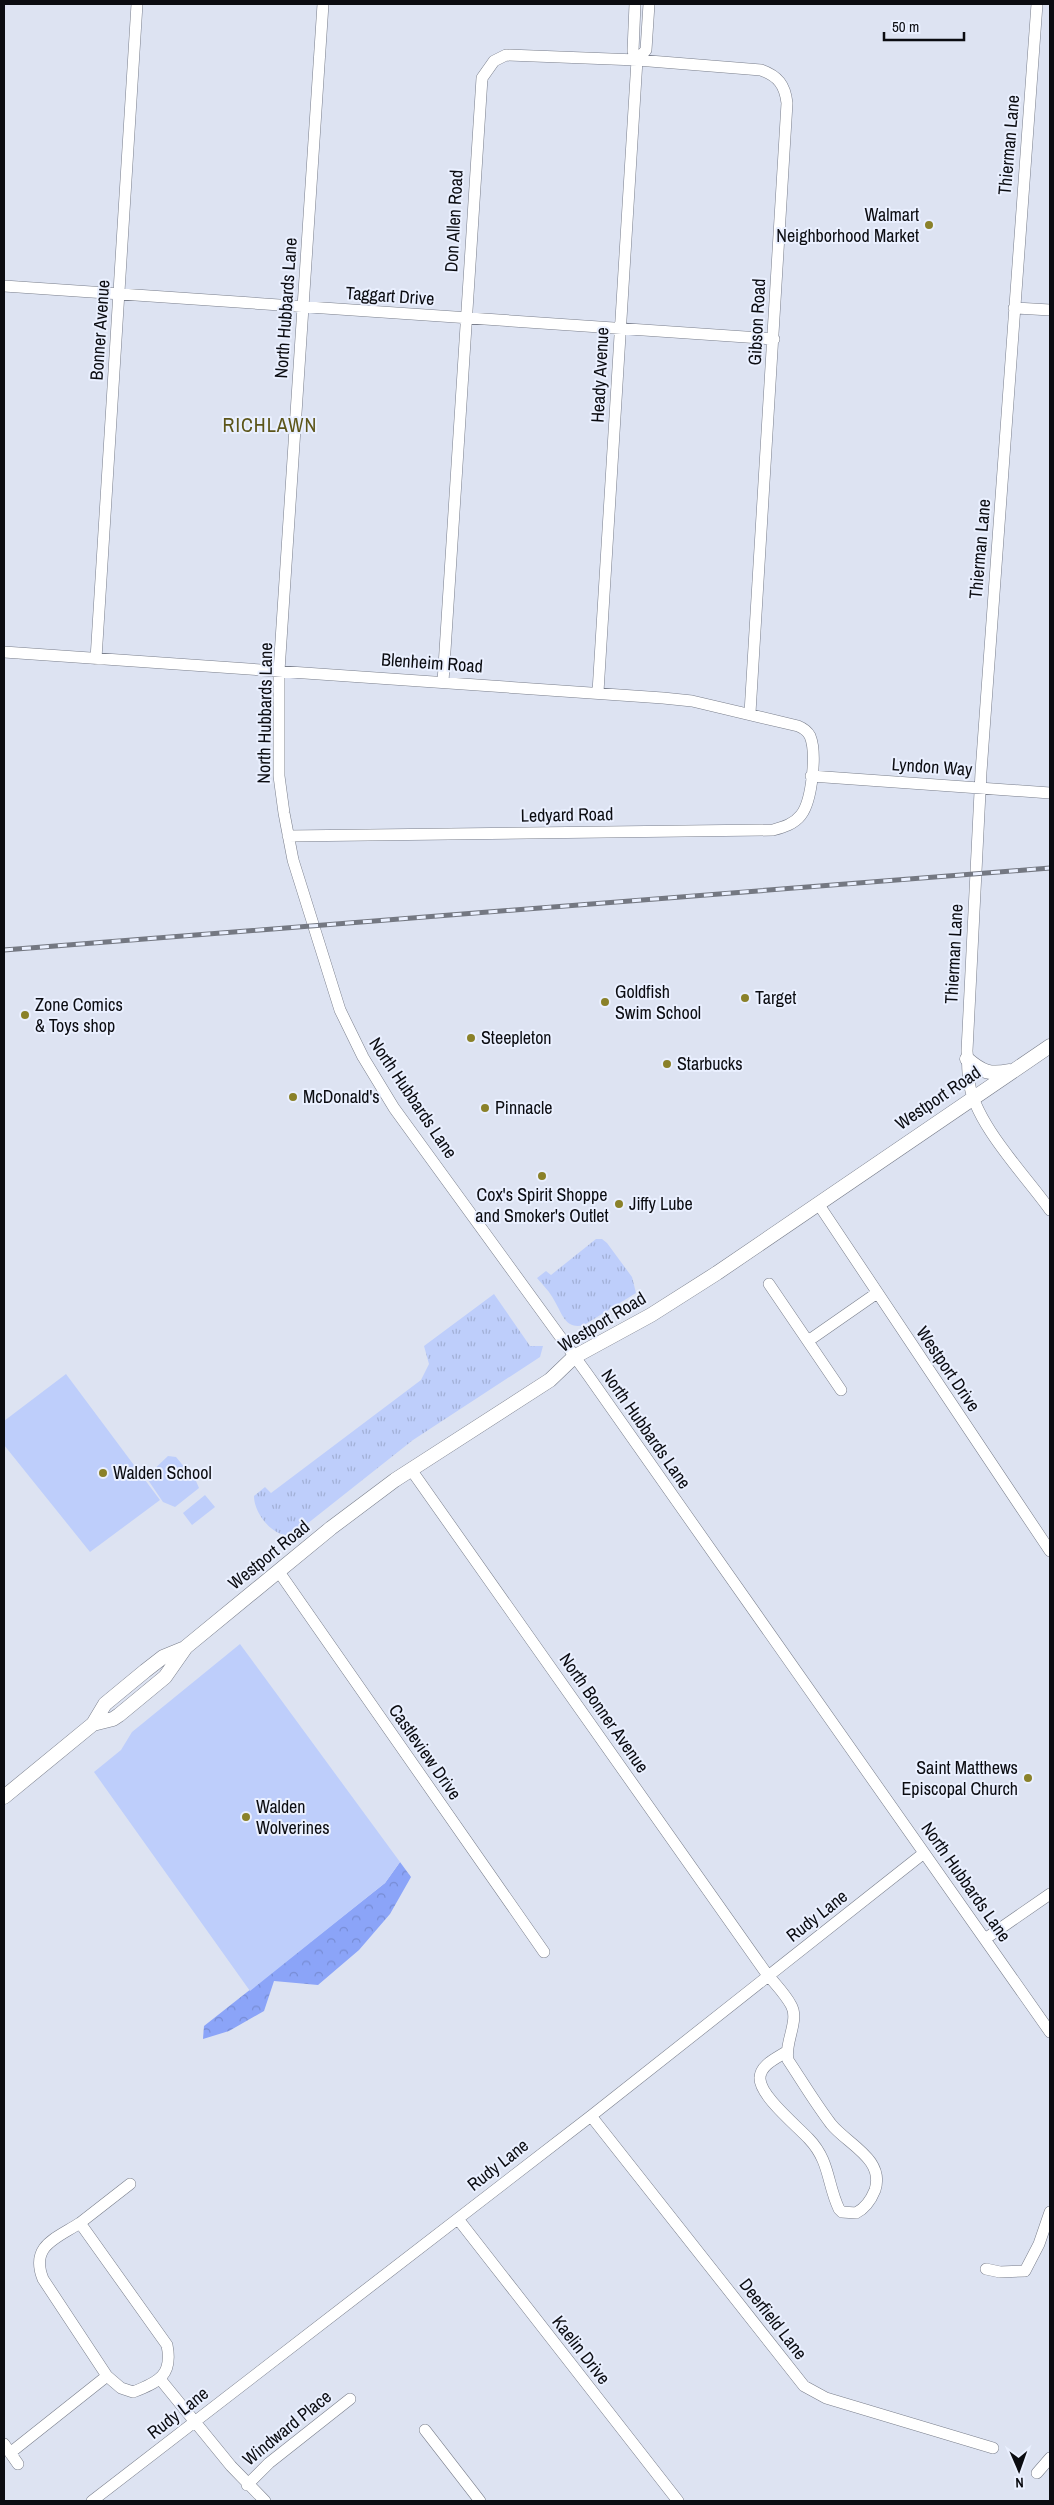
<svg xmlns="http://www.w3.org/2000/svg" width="1054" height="2505" font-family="'Archivo Narrow',sans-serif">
	<defs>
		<pattern id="grass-tufts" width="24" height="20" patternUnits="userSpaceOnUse" patternTransform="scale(1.25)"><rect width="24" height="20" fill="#becefb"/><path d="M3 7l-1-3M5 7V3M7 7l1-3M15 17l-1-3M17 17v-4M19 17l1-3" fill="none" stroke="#a2b0d6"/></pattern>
		<pattern id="forest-crowns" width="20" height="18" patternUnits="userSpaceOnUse" patternTransform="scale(1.25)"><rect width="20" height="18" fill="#8ba4f8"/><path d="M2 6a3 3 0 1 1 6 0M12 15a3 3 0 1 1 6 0" fill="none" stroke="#778cd4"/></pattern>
	</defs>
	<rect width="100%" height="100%" fill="#dde3f2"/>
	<path fill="url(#grass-tufts)" d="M 596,1239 L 602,1239 L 607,1243 L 632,1277 L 636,1293 L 584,1325 C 565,1330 562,1313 554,1300 C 550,1292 543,1285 537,1278 L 546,1271 L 551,1275 Z
		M 494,1294 L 530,1346 L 543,1346 L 540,1357 L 413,1440 L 293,1535 C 274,1539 254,1514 254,1496 L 265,1487 L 271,1493 L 421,1380 L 429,1364 L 424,1346 Z"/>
	<path fill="url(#forest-crowns)" d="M 400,1862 L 411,1877 L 390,1914 L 359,1950 L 318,1985 L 274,1981 L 264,2011 L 229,2031 L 203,2039 L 204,2026 L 385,1883 Z"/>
	<path fill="#becefb" d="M 66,1374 L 160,1500 L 90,1552 L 4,1445 L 4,1421 Z
		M 168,1456 L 176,1457 L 196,1481 L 199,1488 L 175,1507 L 163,1502 L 146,1477 Z
		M 205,1495 L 215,1507 L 192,1525 L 183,1513 Z
		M 240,1644 L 400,1862 L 385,1883 L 250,1991 L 94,1772 L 121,1750 L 132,1732 Z"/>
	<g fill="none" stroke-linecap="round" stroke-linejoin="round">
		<defs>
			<path id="minor" d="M 323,4 L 279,671 L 279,776 L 284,813 L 293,860 L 340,1010 L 363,1057 L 394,1108 L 588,1375 L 1050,2032
				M 635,4 L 633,51 L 637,60 L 646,50 L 649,4
				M 1037,4 L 981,772 L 967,1051 C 968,1061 967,1071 969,1081 C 974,1123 1026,1176 1050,1210
				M 4,286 L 774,339
				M 1014,308 L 1050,310
				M 4,652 L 663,698 L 692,701 L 798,726 C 803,728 807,730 810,736 C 817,753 812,801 801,815 C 794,824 784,827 773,830 L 288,836
				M 96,659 L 137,4
				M 443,682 L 482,78 L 494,61 L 506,55 L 637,60 L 761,70 C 778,76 785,85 787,103 L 750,713
				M 598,692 L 637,60
				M 811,776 L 1050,793
				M 819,1205 L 1050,1551
				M 769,1284 L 841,1390
				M 808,1341 L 877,1293
				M 412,1471 L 764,1970 C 772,1981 784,1992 791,2005 C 800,2020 784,2043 788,2060 C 802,2081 815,2103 831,2124 C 847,2144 885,2159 875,2190 C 871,2200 866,2208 856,2213 L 842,2212 L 839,2209 C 827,2184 830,2161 809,2139 C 797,2126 759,2095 760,2078 C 760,2065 777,2058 786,2052
				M 279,1572 L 544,1952
				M 985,1939 L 1050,1894
				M 591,2116 L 804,2386 L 826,2398 L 993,2448
				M 458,2219 L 678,2501
				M 80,2223 L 167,2345 C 173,2375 159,2382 133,2392 L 121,2388 L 107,2376 L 43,2279 C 30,2246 55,2239 80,2223 Z
				M 80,2223 L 130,2184
				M 986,2269 L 1000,2272 L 1025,2271 L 1039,2244 L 1050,2212
				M 160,2379 L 231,2466 L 265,2501
				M 425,2430 L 480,2501
				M 4,2444 L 18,2464
				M 10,2453 L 107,2376
				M 1037,2473 L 1050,2458
				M 247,2485 L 269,2463 L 350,2399
				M 92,2501 L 591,2116 L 924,1853"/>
			<path id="major" d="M 967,1059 C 982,1072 990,1075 1009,1071
				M 93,1724 L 113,1719 L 119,1715 L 165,1677 L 186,1647 L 331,1528 L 395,1480 L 550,1380 L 574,1357 L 651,1315 L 717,1273 L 1050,1046
				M 4,1797 L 93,1724 L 105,1704 L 145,1671 L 163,1657 L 185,1648"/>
		</defs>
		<use href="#minor" stroke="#797e8b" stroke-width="12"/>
		<use href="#major" stroke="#797e8b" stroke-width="15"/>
		<use href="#minor" stroke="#fff" stroke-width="11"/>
		<use href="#major" stroke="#fff" stroke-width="14"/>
		<defs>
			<path id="rail" d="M 4,950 L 1050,868"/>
		</defs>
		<use href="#rail" stroke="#747882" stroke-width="5"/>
		<use href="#rail" stroke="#eaf0ff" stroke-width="3" stroke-dasharray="9" stroke-linecap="butt"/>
	</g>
	<g fill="#8a8129" stroke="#eaf0ff" stroke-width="2">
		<circle cx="929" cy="225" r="5"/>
		<circle cx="745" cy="998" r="5"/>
		<circle cx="605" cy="1002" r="5"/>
		<circle cx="25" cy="1015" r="5"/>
		<circle cx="471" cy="1038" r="5"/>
		<circle cx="667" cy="1064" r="5"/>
		<circle cx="293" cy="1097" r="5"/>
		<circle cx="485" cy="1108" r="5"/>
		<circle cx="542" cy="1176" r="5"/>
		<circle cx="619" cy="1204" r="5"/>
		<circle cx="103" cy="1473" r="5"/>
		<circle cx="1028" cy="1778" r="5"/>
		<circle cx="246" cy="1817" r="5"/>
	</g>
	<g text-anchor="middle" stroke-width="4" stroke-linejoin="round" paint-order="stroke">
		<g font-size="18" fill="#0b0c11" stroke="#eaf0ff">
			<text transform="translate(1009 145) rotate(-85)" y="6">Thierman Lane</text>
			<text transform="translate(454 221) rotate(-87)" y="6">Don Allen Road</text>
			<text transform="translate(390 296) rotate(4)" y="6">Taggart Drive</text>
			<text transform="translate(286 308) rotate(-86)" y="6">North Hubbards Lane</text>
			<text transform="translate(757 322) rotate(-87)" y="6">Gibson Road</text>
			<text transform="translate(100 330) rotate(-86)" y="6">Bonner Avenue</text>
			<text transform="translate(600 375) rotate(-87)" y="6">Heady Avenue</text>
			<text transform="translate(980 549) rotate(-85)" y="6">Thierman Lane</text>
			<text transform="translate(432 663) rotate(4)" y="6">Blenheim Road</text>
			<text transform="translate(265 713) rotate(-89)" y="6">North Hubbards Lane</text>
			<text transform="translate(932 767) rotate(4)" y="6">Lyndon Way</text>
			<text transform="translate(567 815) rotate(-1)" y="6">Ledyard Road</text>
			<text transform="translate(954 954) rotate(-87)" y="6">Thierman Lane</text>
			<text transform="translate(413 1098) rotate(56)" y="6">North Hubbards Lane</text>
			<text transform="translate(938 1098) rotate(-34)" y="6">Westport Road</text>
			<text transform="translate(602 1322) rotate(-31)" y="6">Westport Road</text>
			<text transform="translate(948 1369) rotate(56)" y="6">Westport Drive</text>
			<text transform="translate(646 1429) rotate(55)" y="6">North Hubbards Lane</text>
			<text transform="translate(269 1555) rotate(-39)" y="6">Westport Road</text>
			<text transform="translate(604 1713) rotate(55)" y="6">North Bonner Avenue</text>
			<text transform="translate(425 1752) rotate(55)" y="6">Castleview Drive</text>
			<text transform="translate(966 1882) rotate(55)" y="6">North Hubbards Lane</text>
			<text transform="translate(817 1916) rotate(-38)" y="6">Rudy Lane</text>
			<text transform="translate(498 2165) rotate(-38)" y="6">Rudy Lane</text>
			<text transform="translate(773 2319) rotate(52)" y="6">Deerfield Lane</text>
			<text transform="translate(581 2350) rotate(52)" y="6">Kaelin Drive</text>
			<text transform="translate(178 2413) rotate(-38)" y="6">Rudy Lane</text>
			<text transform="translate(287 2428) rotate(-39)" y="6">Windward Place</text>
		</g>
		<g font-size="18" fill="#0b0c11" stroke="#eaf0ff" text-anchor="start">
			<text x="919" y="221" text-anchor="end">Walmart<tspan x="919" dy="21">Neighborhood Market</tspan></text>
			<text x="615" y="998">Goldfish<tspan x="615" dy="21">Swim School</tspan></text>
			<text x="755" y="1004">Target</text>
			<text x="35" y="1011">Zone Comics<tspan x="35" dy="21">&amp; Toys shop</tspan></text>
			<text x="481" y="1044">Steepleton</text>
			<text x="677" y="1070">Starbucks</text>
			<text x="303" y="1103">McDonald's</text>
			<text x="495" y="1114">Pinnacle</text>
			<text x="542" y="1201" text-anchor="middle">Cox's Spirit Shoppe<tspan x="542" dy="21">and Smoker's Outlet</tspan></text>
			<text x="629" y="1210">Jiffy Lube</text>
			<text x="113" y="1479">Walden School</text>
			<text x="1018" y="1774" text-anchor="end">Saint Matthews<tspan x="1018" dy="21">Episcopal Church</tspan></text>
			<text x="256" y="1813">Walden<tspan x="256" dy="21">Wolverines</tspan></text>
		</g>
		<g font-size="20" letter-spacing="1" fill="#5c5519" stroke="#eaf0ff">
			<text x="270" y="432">RICHLAWN</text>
		</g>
	</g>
	<rect width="1054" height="2505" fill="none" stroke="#0b0c11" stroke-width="10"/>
	<g transform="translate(1019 2470) rotate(178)" stroke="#eaf0ff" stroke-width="4" paint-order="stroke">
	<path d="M0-4L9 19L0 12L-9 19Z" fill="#0b0c11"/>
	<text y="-8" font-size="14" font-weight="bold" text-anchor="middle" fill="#0b0c11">N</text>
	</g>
	<path d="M884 32v8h80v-8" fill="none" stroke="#0b0c11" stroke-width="2.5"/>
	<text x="892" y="32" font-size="15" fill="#0b0c11" stroke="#eaf0ff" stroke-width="4" paint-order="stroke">50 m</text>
</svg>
